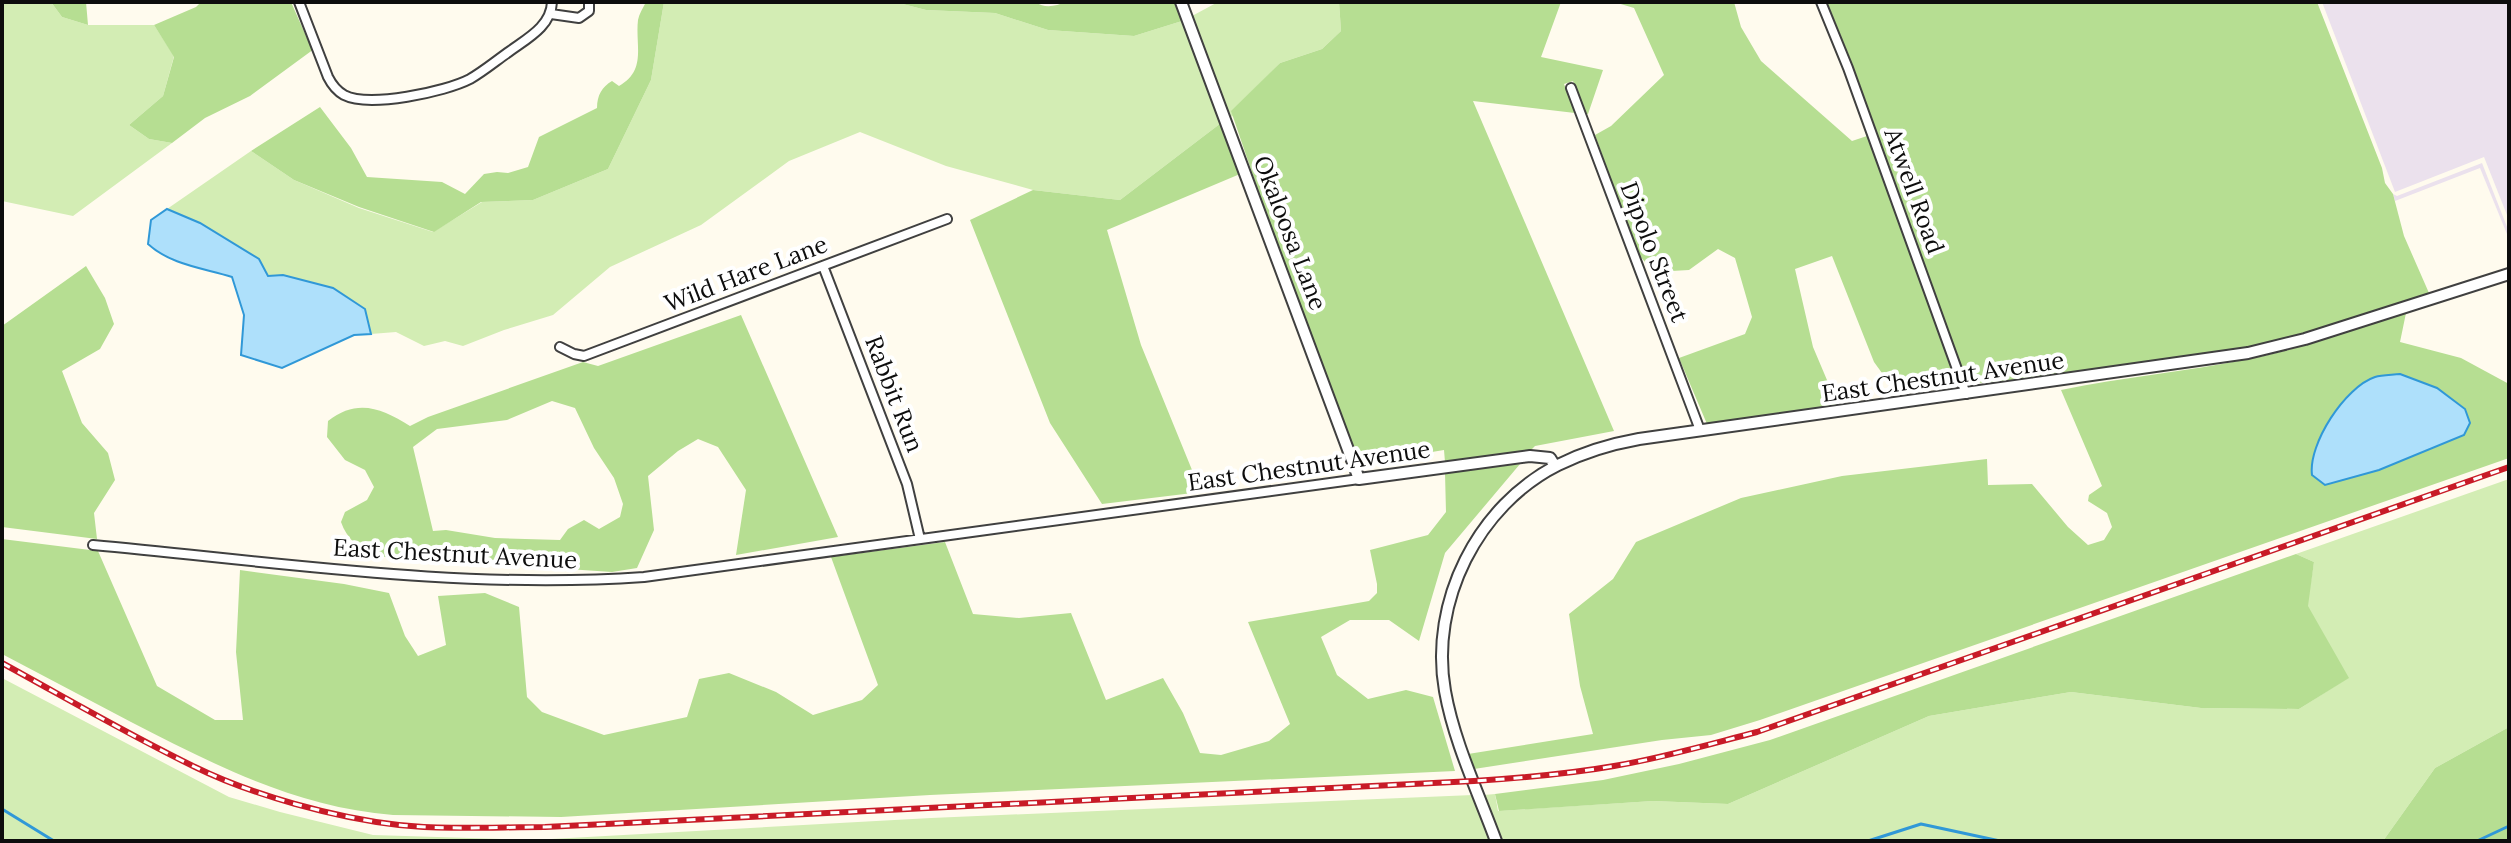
<svg xmlns="http://www.w3.org/2000/svg" width="2511" height="843" font-family="Lora,serif">
	<rect width="100%" height="100%" fill="#fffbee"/>
	<path fill="#ebe1ed" d="M 2322,2 L 2509,2 L 2509,220 L 2484,157 L 2395,192 Z
		M 2482,163 L 2509,232 L 2509,239 L 2480,168 L 2395,201 L 2393,194 L 2397,196 Z"/>
	<path fill="#d3edb4" d="M 2,2 L 51,2 L 62,17 L 88,25 L 154,25 L 174,56 L 163,96 L 129,125 L 149,139 L 172,143 L 73,216 L 2,201 Z
		M 664,2 L 895,2 L 926,10 L 995,13 L 1048,30 L 1134,36 L 1182,21 L 1221,123 L 1120,200 L 1033,190 L 946,166 L 860,132 L 789,161 L 701,225 L 610,267 L 553,315 L 504,330 L 463,346 L 445,341 L 424,346 L 396,332 L 371,334 L 364,309 L 283,275 L 268,276 L 259,259 L 200,223 L 167,209 L 251,151 L 294,180 L 359,208 L 433,232 L 482,202 L 533,200 L 608,169 L 651,80 Z
		M 1218,2 L 1339,2 L 1341,31 L 1322,49 L 1280,63 L 1232,111 L 1233,116 L 1230,117 L 1192,16 Z
		M 2509,479 L 2509,727 L 2435,768 L 2383,841 L 1501,841 L 1484,795 L 1495,794 L 1498,811 L 1653,801 L 1728,804 L 1929,716 L 2071,692 L 2201,708 L 2299,709 L 2348,678 L 2307,606 L 2314,562 L 2296,554 Z
		M 2,678 L 229,797 L 280,812 L 373,835 L 533,840 L 931,818 L 1473,795 L 1490,841 L 2,841 Z"/>
	<path fill="#b6de92" fill-rule="evenodd" d="M 51,2 L 86,2 L 88,25 L 62,17 Z
		M 201,2 L 291,2 L 310,45 L 314,49 L 250,96 L 205,118 L 172,143 L 149,139 L 129,125 L 163,96 L 174,57 L 154,25 L 196,7 Z
		M 646,2 L 664,2 L 651,80 L 608,169 L 533,200 L 481,202 L 434,232 L 359,207 L 294,180 L 251,151 L 320,107 L 351,148 L 367,177 L 442,182 L 465,194 L 484,174 L 497,172 L 508,173 L 528,167 L 539,137 L 597,108 C 597,95 602,87 612,81 L 619,86 C 647,70 635,46 638,20 C 639,14 643,8 646,2 Z
		M 895,2 L 1036,2 C 1044,9 1057,6 1065,2 L 1174,2 L 1182,21 L 1134,36 L 1048,30 L 995,13 L 926,10 Z
		M 1339,2 L 1561,2 L 1541,57 L 1603,70 L 1588,114 L 1586,114 L 1573,81 L 1564,84 L 1575,113 L 1473,101 L 1614,431 L 1535,446 L 1531,450 L 1445,462 L 1444,450 L 1359,464 L 1260,196 L 1231,111 L 1280,63 L 1322,49 L 1341,31 Z
		M 1614,2 L 1734,2 L 1741,27 L 1761,61 L 1852,141 L 1867,136 L 1958,385 L 1895,391 L 1874,362 L 1832,256 L 1795,269 L 1813,347 L 1838,406 L 1707,424 L 1679,358 L 1745,334 L 1752,317 L 1735,258 L 1718,249 L 1689,270 L 1654,272 L 1638,254 L 1595,135 L 1611,126 L 1664,75 L 1634,8 Z
		M 1827,2 L 2317,2 L 2382,168 L 2385,183 L 2393,194 L 2404,236 L 2429,293 C 2369,312 2309,334 2247,348 C 2155,367 2061,375 1968,384 L 1853,66 Z
		M 1221,123 L 1240,174 L 1107,230 L 1141,345 L 1201,492 L 1102,504 L 1050,423 L 970,220 L 1033,190 L 1120,200 Z
		M 86,266 L 105,298 L 114,324 L 100,349 L 62,371 L 82,423 L 108,453 L 115,480 L 94,513 L 97,539 L 2,527 L 2,326 Z
		M 2406,313 L 2400,342 L 2461,358 L 2509,384 L 2509,458 L 1760,720 L 1711,735 L 1662,740 L 1474,769 L 1468,754 L 1593,734 L 1580,686 L 1569,614 L 1613,579 L 1636,542 L 1741,498 L 1842,476 L 1987,459 L 1988,485 L 2032,484 L 2068,527 L 2088,545 L 2104,540 L 2112,527 L 2107,513 L 2088,501 L 2089,495 L 2102,486 L 2061,390 C 2122,377 2186,372 2248,359 C 2302,349 2354,329 2406,313 ZM 2464,435 L 2379,470 L 2325,485 L 2312,474 Z
		M 741,315 L 838,537 L 736,555 L 746,490 L 718,447 L 698,439 L 678,451 L 648,476 L 654,530 L 637,568 L 612,572 L 371,556 C 357,546 347,539 341,522 L 345,512 L 367,500 L 374,487 L 365,470 L 345,460 L 327,437 L 328,421 C 357,398 382,408 410,426 L 428,417 L 583,362 L 598,366 ZM 552,401 L 575,408 L 594,448 L 614,478 L 623,504 L 620,517 L 599,529 L 584,520 L 568,529 L 560,540 L 495,538 L 446,530 L 433,531 L 413,447 L 437,429 L 507,420 Z
		M 1520,464 L 1445,553 L 1419,641 L 1389,620 L 1350,620 L 1321,637 L 1337,675 L 1368,699 L 1406,690 L 1433,697 L 1455,771 L 930,795 L 561,817 L 393,815 C 296,807 217,766 131,722 C 88,699 45,677 2,654 L 2,539 L 98,551 L 157,686 L 215,720 L 243,720 L 236,652 L 240,570 L 344,584 L 389,593 L 405,636 L 418,656 L 446,645 L 438,596 L 485,593 L 519,607 L 527,697 L 542,712 L 604,735 L 687,717 L 699,679 L 729,673 L 776,692 L 813,715 L 862,700 L 878,685 L 831,557 L 945,542 L 973,614 L 1019,618 L 1071,613 L 1106,700 L 1163,678 L 1183,713 L 1200,753 L 1221,755 L 1269,741 L 1290,724 L 1248,622 L 1369,601 L 1377,593 L 1377,584 L 1370,550 L 1428,535 L 1446,512 L 1445,473 Z
		M 2296,554 L 2314,562 L 2308,606 L 2349,678 L 2299,709 L 2201,708 L 2071,692 L 1929,716 L 1728,804 L 1653,801 L 1499,811 L 1495,794 L 1603,780 L 1679,764 L 1770,740 Z
		M 2509,727 L 2509,841 L 2383,841 L 2435,768 Z"/>
	<path fill="#aee0fb" stroke="#3098d7" stroke-width="2" d="M 167,209 L 200,223 L 259,259 L 268,276 L 283,275 L 333,288 L 365,309 L 371,334 L 354,335 L 282,368 L 241,355 L 244,315 L 232,277 C 203,268 171,265 148,244 L 151,220 Z
		M 2400,374 L 2437,388 L 2465,409 L 2470,423 L 2464,435 L 2379,470 L 2325,485 L 2312,475 C 2308,444 2345,387 2375,377 C 2382,375 2392,375 2400,374 Z"/>
	<g fill="none" stroke-linecap="round" stroke-linejoin="round">
		<path stroke="#3098d7" stroke-width="3" d="M 2,809 L 54,841
			M 1868,841 L 1921,824 L 2000,841
			M 2477,841 L 2509,826"/>
		<defs>
			<path id="minor" d="M 299,2 L 328,77 C 332,85 337,91 344,95 C 369,108 445,92 470,79 C 484,71 497,60 510,51 C 528,38 551,26 552,2
				M 1821,2 L 1848,68 L 1966,394
				M 551,14 L 579,18 L 589,11 L 589,2
				M 1571,88 L 1700,430
				M 823,266 L 907,484 L 920,539
				M 560,347 L 574,354 L 584,356 L 947,219
				M 93,545 C 277,562 460,590 644,577 L 1359,479"/>
			<path id="tertiary" d="M 1181,2 L 1359,479 L 1530,456 L 1550,458 L 1555,466
				M 1496,841 C 1478,792 1454,742 1445,691 C 1429,602 1478,505 1558,465 C 1584,452 1611,444 1639,439 L 2248,353 L 2305,339 L 2509,274"/>
		</defs>
		<use href="#minor" stroke="#404040" stroke-width="12"/>
		<use href="#tertiary" stroke="#404040" stroke-width="14"/>
		<use href="#minor" stroke="#fff" stroke-width="8"/>
		<use href="#tertiary" stroke="#fff" stroke-width="10"/>
		<defs>
			<path id="rail" d="M 2,663 C 66,698 129,735 195,767 C 252,795 336,818 399,825 C 447,830 496,827 545,827 L 1474,781 C 1521,778 1568,774 1614,766 C 1662,758 1710,744 1757,732 L 2509,467"/>
		</defs>
		<use href="#rail" stroke="#c81b27" stroke-width="6"/>
		<use href="#rail" stroke="#fff" stroke-width="3" stroke-dasharray="9" stroke-linecap="butt"/>
	</g>
	<g text-anchor="middle" stroke-width="8" stroke-linejoin="round" paint-order="stroke">
		<g font-size="24" fill="#0d0d0d" stroke="#fff">
			<text transform="translate(1914 191) rotate(70)" y="8">Atwell Road</text>
			<text transform="translate(1290 233) rotate(69)" y="8">Okaloosa Lane</text>
			<text transform="translate(1654 252) rotate(69)" y="8">Dipolo Street</text>
			<text transform="translate(746 274) rotate(-21)" y="8">Wild Hare Lane</text>
			<text transform="translate(1943 377) rotate(-8)" y="8">East Chestnut Avenue</text>
			<text transform="translate(894 394) rotate(69)" y="8">Rabbit Run</text>
			<text transform="translate(1309 466) rotate(-8)" y="8">East Chestnut Avenue</text>
			<text transform="translate(455 554) rotate(3)" y="8">East Chestnut Avenue</text>
		</g>
	</g>
	<rect width="2511" height="843" fill="none" stroke="#0d0d0d" stroke-width="8"/>
</svg>
